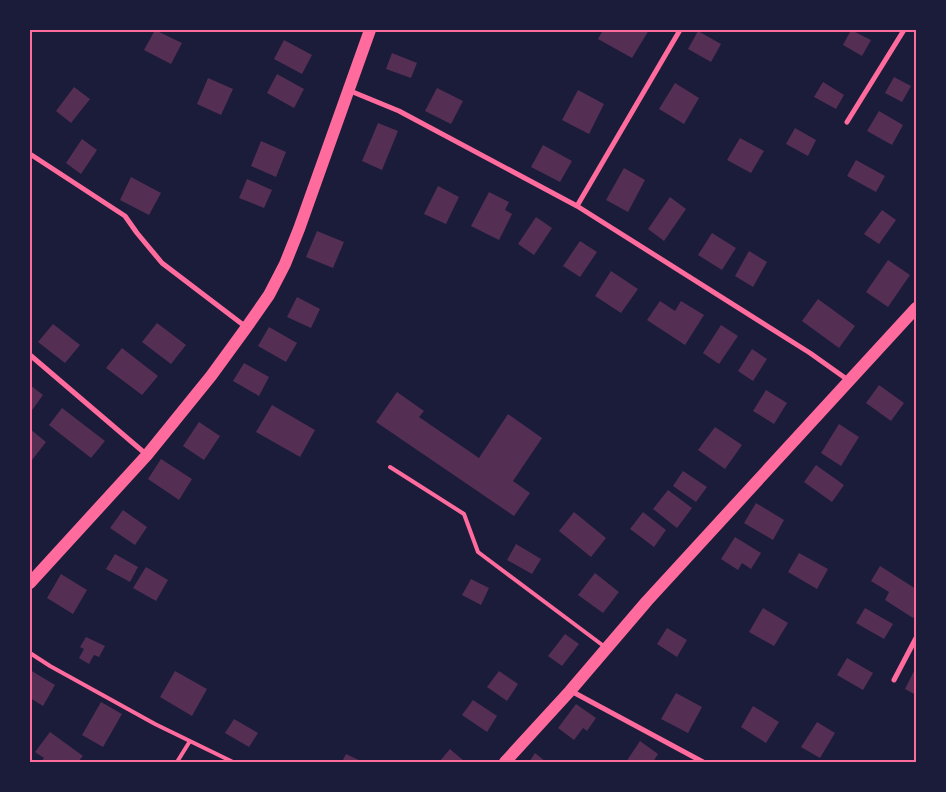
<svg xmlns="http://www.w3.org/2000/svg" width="946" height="792" font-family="Lato,sans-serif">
	<rect width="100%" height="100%" fill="#1b1b3a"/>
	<path fill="#542f53" d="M 155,30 L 182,43 L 171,64 L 144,50 Z
		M 603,30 L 649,30 L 632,58 L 598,39 Z
		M 851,30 L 871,40 L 862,56 L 843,45 Z
		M 698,31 L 721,44 L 711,62 L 688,49 Z
		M 284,40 L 312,55 L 302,74 L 274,59 Z
		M 392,53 L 417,63 L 411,78 L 386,69 Z
		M 277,74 L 304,89 L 294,108 L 267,93 Z
		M 894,77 L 911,86 L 902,102 L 885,93 Z
		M 208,78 L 233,89 L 221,115 L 197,104 Z
		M 823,82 L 844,95 L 836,109 L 814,97 Z
		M 675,83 L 699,98 L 684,124 L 659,109 Z
		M 74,87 L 90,99 L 71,123 L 56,111 Z
		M 437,88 L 463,101 L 451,124 L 425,111 Z
		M 578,90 L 604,104 L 589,134 L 562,120 Z
		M 879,111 L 903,125 L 892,145 L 867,131 Z
		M 378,123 L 398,131 L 382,170 L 362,161 Z
		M 795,128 L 816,140 L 808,156 L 786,144 Z
		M 740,138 L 764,151 L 751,173 L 727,160 Z
		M 82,139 L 97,150 L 81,174 L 66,163 Z
		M 261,141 L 286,152 L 276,177 L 251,166 Z
		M 543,145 L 572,161 L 560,182 L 531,167 Z
		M 856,160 L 885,176 L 876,192 L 847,176 Z
		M 624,168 L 645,180 L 628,212 L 606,200 Z
		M 131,177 L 161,193 L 149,215 L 120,200 Z
		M 247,179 L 272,190 L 264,208 L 239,198 Z
		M 438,186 L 459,197 L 446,224 L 424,214 Z
		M 489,192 L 509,202 L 505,210 L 512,214 L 499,240 L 471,226 Z
		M 670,197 L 686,209 L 664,241 L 648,229 Z
		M 882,210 L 896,220 L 879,244 L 864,234 Z
		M 536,217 L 552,228 L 534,255 L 518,244 Z
		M 317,231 L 344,242 L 333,268 L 306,257 Z
		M 712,233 L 736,248 L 722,270 L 698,255 Z
		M 580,241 L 597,252 L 580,277 L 563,266 Z
		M 749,251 L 767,262 L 753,287 L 735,276 Z
		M 888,260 L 910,275 L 888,307 L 866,292 Z
		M 611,271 L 638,289 L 621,313 L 595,296 Z
		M 297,297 L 320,309 L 311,328 L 287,317 Z
		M 818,299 L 855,326 L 839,348 L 802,321 Z
		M 660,301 L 675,311 L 681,301 L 704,315 L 685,345 L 647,320 Z
		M 157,323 L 186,345 L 171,364 L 142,342 Z
		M 53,324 L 80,345 L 65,363 L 38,342 Z
		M 721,325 L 738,336 L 719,364 L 703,353 Z
		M 269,327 L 297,343 L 286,362 L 258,346 Z
		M 122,348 L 158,376 L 142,395 L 106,368 Z
		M 752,349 L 767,359 L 753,381 L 738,371 Z
		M 244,363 L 269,377 L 259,396 L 233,381 Z
		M 30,385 L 43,395 L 30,413 Z
		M 879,385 L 904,403 L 891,421 L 866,403 Z
		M 766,390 L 787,403 L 774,424 L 753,411 Z
		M 397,392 L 424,411 L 419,417 L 479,458 L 508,414 L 542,438 L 513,481 L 530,493 L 514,516 L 376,422 Z
		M 272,405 L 315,430 L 300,457 L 256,432 Z
		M 62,408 L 105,441 L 91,458 L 49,425 Z
		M 199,422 L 220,436 L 204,460 L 183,446 Z
		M 839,424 L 859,437 L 841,466 L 821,453 Z
		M 715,427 L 742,445 L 725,469 L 698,450 Z
		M 30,429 L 46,442 L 32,460 L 30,458 Z
		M 161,459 L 192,479 L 179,500 L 148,479 Z
		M 816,465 L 844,485 L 832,502 L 804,482 Z
		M 683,471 L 707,487 L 696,502 L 673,486 Z
		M 668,490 L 692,508 L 677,528 L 653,509 Z
		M 756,503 L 784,520 L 773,540 L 744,523 Z
		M 123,510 L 147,527 L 135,545 L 110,528 Z
		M 574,512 L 606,538 L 591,557 L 559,531 Z
		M 643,512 L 666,530 L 654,547 L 630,529 Z
		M 735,537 L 761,553 L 751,569 L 742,563 L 738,570 L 721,559 Z
		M 516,544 L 541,559 L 532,574 L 507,560 Z
		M 799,553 L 828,569 L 817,589 L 788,572 Z
		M 115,554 L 138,567 L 130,582 L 106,569 Z
		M 880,566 L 916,589 L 916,613 L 913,618 L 885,600 L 889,592 L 871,581 Z
		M 146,567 L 168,580 L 156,601 L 133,588 Z
		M 595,573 L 619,592 L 603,613 L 578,595 Z
		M 61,574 L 87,590 L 73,614 L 47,598 Z
		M 471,579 L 489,588 L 481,605 L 462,595 Z
		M 763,608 L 788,623 L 774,646 L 749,632 Z
		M 865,608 L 893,624 L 884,639 L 856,623 Z
		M 667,628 L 687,640 L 677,657 L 657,644 Z
		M 565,634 L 579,644 L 562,666 L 548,656 Z
		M 86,637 L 105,646 L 99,657 L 94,655 L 89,664 L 79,658 L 84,649 L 80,647 Z
		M 847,658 L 873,673 L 863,690 L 837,675 Z
		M 30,670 L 55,685 L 43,706 L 30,698 Z
		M 175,671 L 207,689 L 192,716 L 160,697 Z
		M 499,671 L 518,684 L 507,701 L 487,687 Z
		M 914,671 L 916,672 L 916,695 L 905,689 Z
		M 676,693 L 702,707 L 688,733 L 661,719 Z
		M 473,700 L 497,716 L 487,732 L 462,715 Z
		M 101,702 L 122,714 L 103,747 L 82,735 Z
		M 576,704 L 596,718 L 587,731 L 583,728 L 574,740 L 558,728 Z
		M 753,706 L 779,722 L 766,743 L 741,727 Z
		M 234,719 L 258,733 L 249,747 L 225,733 Z
		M 817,722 L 835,733 L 820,758 L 801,747 Z
		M 50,732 L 83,756 L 78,762 L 41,762 L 44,758 L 35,752 Z
		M 640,741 L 658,754 L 653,762 L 626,762 Z
		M 450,749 L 464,761 L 463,762 L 439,762 Z
		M 535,753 L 546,762 L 529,762 Z
		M 346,754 L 363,762 L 342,762 Z"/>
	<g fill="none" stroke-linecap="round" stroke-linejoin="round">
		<path stroke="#ff6b9d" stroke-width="4" d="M 390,467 L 464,514 L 478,552 L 605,647
			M 30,653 L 50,666 L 155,724 L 233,762
			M 177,762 L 190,741"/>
		<path stroke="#ff6b9d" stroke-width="5" d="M 348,90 L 399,111 L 577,206 L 810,353 L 848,380
			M 847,122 L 904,30
			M 30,154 L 125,216 L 137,233 L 162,263 L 246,327
			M 577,206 L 680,30
			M 30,355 L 147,455
			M 894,680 L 916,638
			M 571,691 L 703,762"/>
		<path stroke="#ff6b9d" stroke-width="12" d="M 30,583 L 147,455 L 211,376 L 246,328 L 269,295 L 285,264 L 299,229 L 370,30
			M 505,762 L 570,691 L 647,601 L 916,308"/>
	</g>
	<rect width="946" height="792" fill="none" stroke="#1b1b3a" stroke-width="62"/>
	<rect x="31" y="31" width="884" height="730" fill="none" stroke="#ff6b9d" stroke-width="2"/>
</svg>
